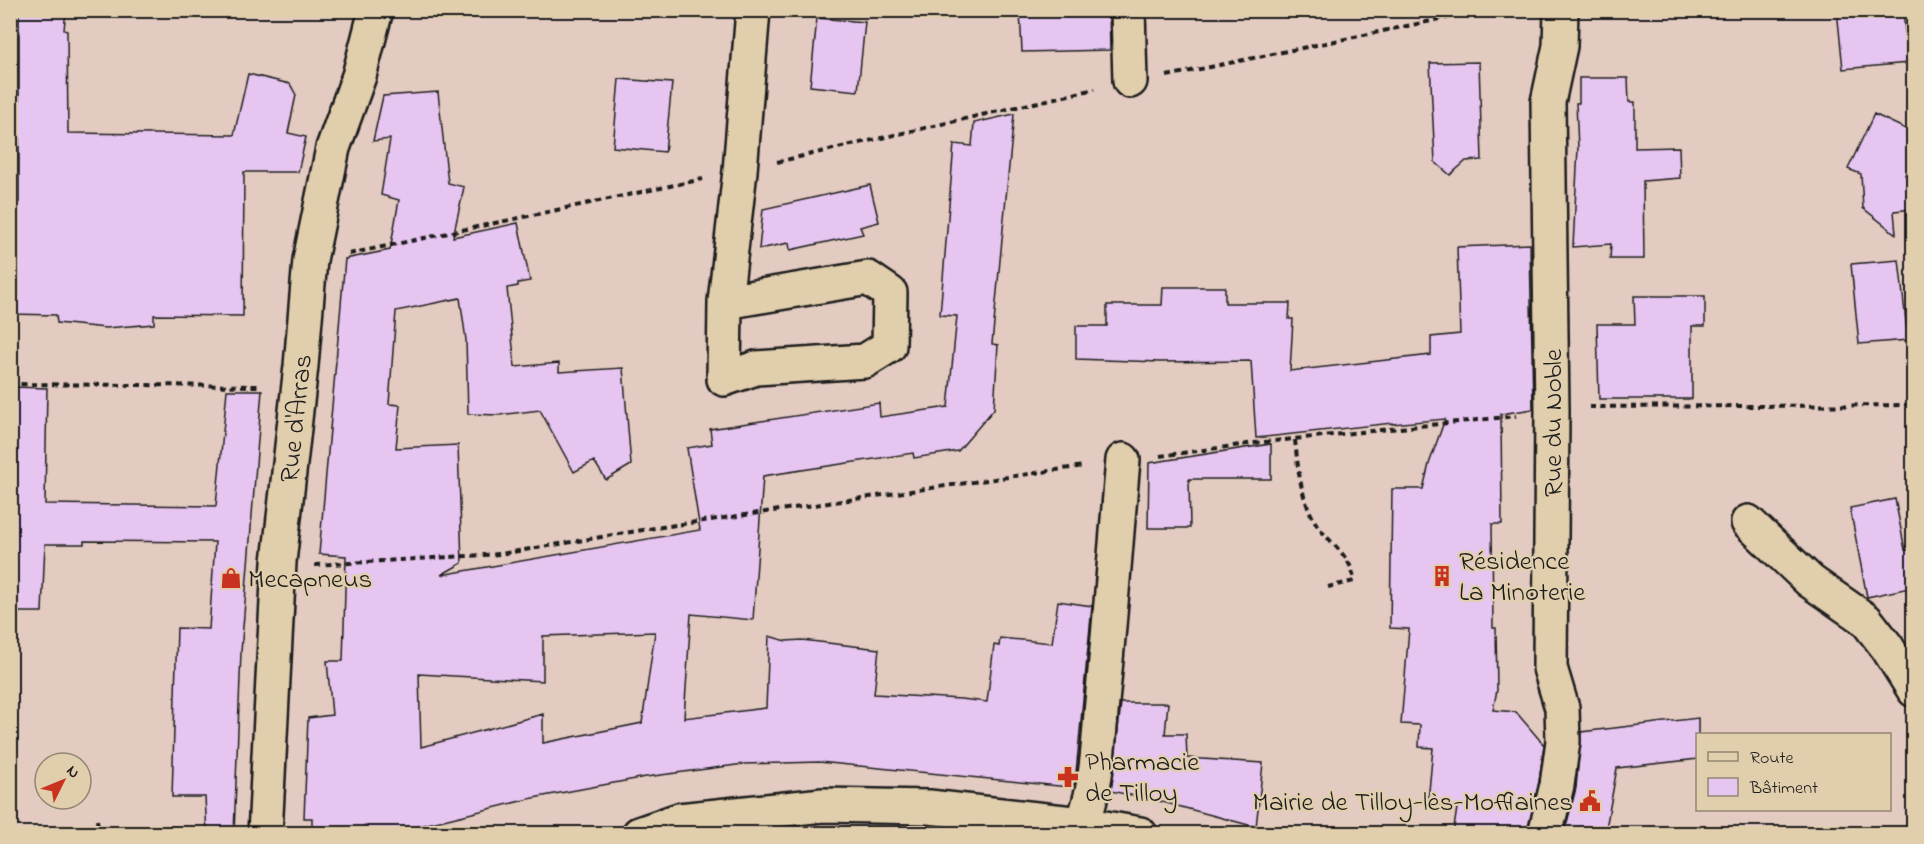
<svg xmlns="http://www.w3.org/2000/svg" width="1924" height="844" font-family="'Indie Flower',sans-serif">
	<rect width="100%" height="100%" fill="#e3cbc1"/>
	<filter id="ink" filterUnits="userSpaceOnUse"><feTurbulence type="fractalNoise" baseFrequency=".0167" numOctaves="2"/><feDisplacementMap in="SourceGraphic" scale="12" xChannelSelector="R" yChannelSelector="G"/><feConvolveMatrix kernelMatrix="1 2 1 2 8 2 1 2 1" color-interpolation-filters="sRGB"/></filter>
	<g filter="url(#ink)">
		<path fill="#d2df92" stroke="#777e57" stroke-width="1.5" d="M 11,11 L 19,11 L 19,171 L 11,170 Z"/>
		<path fill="#e7c5f1" stroke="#1c1c1c" stroke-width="1.5" fill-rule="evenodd" d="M 19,10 L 66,10 L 64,30 L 67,31 L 68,133 L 234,135 L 248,74 L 290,84 L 296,95 L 288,133 L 306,137 L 298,172 L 244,172 L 243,316 L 154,315 L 154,324 L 106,328 L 57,323 L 56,315 L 10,314 L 10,202 L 19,202 Z
			M 1020,10 L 1109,10 L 1110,50 L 1022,52 Z
			M 1837,10 L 1903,10 L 1908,63 L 1843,69 Z
			M 817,18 L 865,22 L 858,91 L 810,86 Z
			M 1479,62 L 1482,160 L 1466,161 L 1450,175 L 1435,162 L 1430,63 Z
			M 1579,78 L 1628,78 L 1629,102 L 1635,102 L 1635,148 L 1679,147 L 1680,178 L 1643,181 L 1644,259 L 1610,259 L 1611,244 L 1573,247 L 1578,148 L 1576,103 L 1579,103 Z
			M 619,79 L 672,83 L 665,152 L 613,147 Z
			M 438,92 L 448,183 L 464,187 L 453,237 L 518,223 L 530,281 L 518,283 L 518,286 L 507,288 L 515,367 L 559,363 L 559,372 L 623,368 L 631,465 L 606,480 L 594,461 L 574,472 L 540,410 L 499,415 L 468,414 L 466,340 L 460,298 L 396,311 L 389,404 L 400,405 L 396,448 L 458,445 L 462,563 L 441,575 L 700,530 L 687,448 L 712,444 L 710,429 L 879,403 L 880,417 L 948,407 L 957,316 L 940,315 L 954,144 L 972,146 L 974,123 L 1014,114 L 992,344 L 998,345 L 994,409 L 958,451 L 914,458 L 913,453 L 763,476 L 753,620 L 691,614 L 684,718 L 766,708 L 769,636 L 786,641 L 802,640 L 879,649 L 874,694 L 961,699 L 987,702 L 994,645 L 999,646 L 1000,638 L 1052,643 L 1058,601 L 1092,606 L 1075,783 L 1069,787 L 819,762 L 744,764 L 646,777 L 533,798 L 387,834 L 312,834 L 312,818 L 304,818 L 308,718 L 332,715 L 327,661 L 343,661 L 346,556 L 319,554 L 345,259 L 390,250 L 399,200 L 381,195 L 390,139 L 373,141 L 383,96 ZM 655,632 L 642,723 L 543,743 L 543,714 L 421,747 L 419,674 L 543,681 L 543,636 Z
			M 1874,114 L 1914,133 L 1914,156 L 1905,175 L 1914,182 L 1914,209 L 1894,211 L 1896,234 L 1863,208 L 1861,174 L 1848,169 Z
			M 870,185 L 879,222 L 860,227 L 863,234 L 790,250 L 789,243 L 759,249 L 763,209 Z
			M 1530,244 L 1533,409 L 1501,414 L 1502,524 L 1492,524 L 1493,628 L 1496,628 L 1497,690 L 1493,710 L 1516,712 L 1544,745 L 1539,782 L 1527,834 L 1453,834 L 1457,808 L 1428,802 L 1433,748 L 1419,747 L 1420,725 L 1401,724 L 1409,629 L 1390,628 L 1392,489 L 1423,489 L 1429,464 L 1445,419 L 1392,424 L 1392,423 L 1256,438 L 1251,361 L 1160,362 L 1076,359 L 1076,326 L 1107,326 L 1107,305 L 1162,305 L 1163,287 L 1225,287 L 1225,303 L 1290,303 L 1289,319 L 1293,319 L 1290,371 L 1431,355 L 1431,337 L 1460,334 L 1457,247 Z
			M 1899,260 L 1908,340 L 1859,344 L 1851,264 Z
			M 1634,296 L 1705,296 L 1705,326 L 1692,326 L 1692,399 L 1599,399 L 1597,324 L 1635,324 Z
			M 10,387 L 47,388 L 45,504 L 216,506 L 227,390 L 262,390 L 241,652 L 234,834 L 207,834 L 205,797 L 172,797 L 177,628 L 209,629 L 215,542 L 84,541 L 84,544 L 45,544 L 42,612 L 10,612 Z
			M 1271,444 L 1271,479 L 1189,479 L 1190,528 L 1148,528 L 1149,463 Z
			M 1895,499 L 1905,550 L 1914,549 L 1914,587 L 1867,597 L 1850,508 Z
			M 1121,703 L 1168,703 L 1165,734 L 1186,734 L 1187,758 L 1263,763 L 1256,827 L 1159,801 L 1111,791 Z
			M 1698,718 L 1698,759 L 1617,768 L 1605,834 L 1564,834 L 1576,788 L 1581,732 Z"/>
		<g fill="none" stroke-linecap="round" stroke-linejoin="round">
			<defs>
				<g id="minor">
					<path d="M 1128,10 L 1130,81"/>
					<path d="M 725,302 L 868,278 L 890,293 L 889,346 L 865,361 L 756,368 L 724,379 L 725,302 L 740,171 L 753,10"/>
					<path d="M 1748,522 L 1810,581 L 1866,620 L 1887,647 L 1914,690"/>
					<path d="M 1082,824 C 1098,786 1098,743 1102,702 C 1110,622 1116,541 1123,460"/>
					<path id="s1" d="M 265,834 L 279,562 L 301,366 L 310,260 L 333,148 L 359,76 L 376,10"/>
					<path d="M 639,834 L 679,820 L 823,805 L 929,807 L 1082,824 L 1140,834"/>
					<path d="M 1545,834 L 1557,785 L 1563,741 L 1562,708 L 1550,668 L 1552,412 L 1548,102 L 1560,46 L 1561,10"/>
				</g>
			</defs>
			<use href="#minor" stroke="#1c1c1c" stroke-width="38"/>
			<path stroke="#1c1c1c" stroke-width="4" stroke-dasharray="6 4.5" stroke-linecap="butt" d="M 1167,76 L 1484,10
				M 777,162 L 1095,89
				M 349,254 L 703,179
				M 10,384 L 262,386
				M 1589,407 L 1914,405
				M 1295,440 C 1298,468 1300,495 1314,520 C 1325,541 1353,555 1354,581 L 1328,587
				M 1160,456 L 1255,443 L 1516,416
				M 315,565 L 500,554 L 655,528 L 1084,466
				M 97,820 L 99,834"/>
			<use href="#minor" stroke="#e1ceac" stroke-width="33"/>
		</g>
	</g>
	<defs>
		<symbol id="building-bare" viewBox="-9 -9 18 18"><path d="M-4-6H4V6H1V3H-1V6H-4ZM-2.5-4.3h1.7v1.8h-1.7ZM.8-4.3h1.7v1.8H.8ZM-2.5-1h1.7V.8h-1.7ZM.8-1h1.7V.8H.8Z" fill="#c8321e" stroke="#e1ceac" stroke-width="2.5" paint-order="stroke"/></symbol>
		<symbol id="shop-bare" viewBox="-9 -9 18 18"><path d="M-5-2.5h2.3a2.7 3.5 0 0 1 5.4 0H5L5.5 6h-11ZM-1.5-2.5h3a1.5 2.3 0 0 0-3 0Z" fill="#c8321e" stroke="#e1ceac" stroke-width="2.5" paint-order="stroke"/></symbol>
		<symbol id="pharmacy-bare" viewBox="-9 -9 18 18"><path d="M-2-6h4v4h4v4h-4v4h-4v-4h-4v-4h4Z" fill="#c8321e" stroke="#e1ceac" stroke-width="2.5" paint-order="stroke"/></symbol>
		<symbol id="civic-bare" viewBox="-9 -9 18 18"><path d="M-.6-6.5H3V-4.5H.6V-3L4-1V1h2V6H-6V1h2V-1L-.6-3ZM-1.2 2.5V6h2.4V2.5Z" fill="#c8321e" stroke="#e1ceac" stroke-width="2.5" paint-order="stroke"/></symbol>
	</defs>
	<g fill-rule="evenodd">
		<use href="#building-bare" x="1427" y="561" width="30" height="30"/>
		<use href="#shop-bare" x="216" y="563" width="30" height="30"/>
		<use href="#pharmacy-bare" x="1053" y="762" width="30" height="30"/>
		<use href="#civic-bare" x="1575" y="786" width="30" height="30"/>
	</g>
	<g text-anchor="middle" stroke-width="4.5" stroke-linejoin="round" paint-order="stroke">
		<g font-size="27" fill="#1c1c1c" stroke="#e1ceac">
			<text dy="9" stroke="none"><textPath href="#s1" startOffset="417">Rue d'Arras</textPath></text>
			<text transform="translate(1552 423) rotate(-90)" y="9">Rue du Noble</text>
		</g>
		<g font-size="27" fill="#1c1c1c" stroke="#e1ceac" text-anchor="start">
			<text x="1459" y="569">Résidence<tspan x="1459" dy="31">La Minoterie</tspan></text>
			<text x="248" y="587">Mecapneus</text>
			<text x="1085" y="770">Pharmacie<tspan x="1085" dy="31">de Tilloy</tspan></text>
			<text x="1573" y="810" text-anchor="end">Mairie de Tilloy-lès-Mofflaines</text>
		</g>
	</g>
	<rect width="1924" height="844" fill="none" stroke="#e1ceac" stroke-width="36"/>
	<rect x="18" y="18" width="1888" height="808" fill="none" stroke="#1c1c1c" stroke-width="2" filter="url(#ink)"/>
	<rect x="1696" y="733" width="195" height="78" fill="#e1ceac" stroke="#928772" stroke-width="1.5"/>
	<rect x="1708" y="752" width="30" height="9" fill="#e1ceac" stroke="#928772" stroke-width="1.5"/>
	<text x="1750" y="763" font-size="18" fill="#1c1c1c">Route</text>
	<rect x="1708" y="778" width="30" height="18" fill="#e7c5f1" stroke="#928772" stroke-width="1.5"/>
	<text x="1750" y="793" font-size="18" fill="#1c1c1c">Bâtiment</text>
	<g transform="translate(63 781) rotate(47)"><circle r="28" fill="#e1ceac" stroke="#928772" stroke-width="1.5"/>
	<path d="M0-4.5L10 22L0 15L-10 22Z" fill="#c8321e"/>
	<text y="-9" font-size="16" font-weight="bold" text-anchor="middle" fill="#1c1c1c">N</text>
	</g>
</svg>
